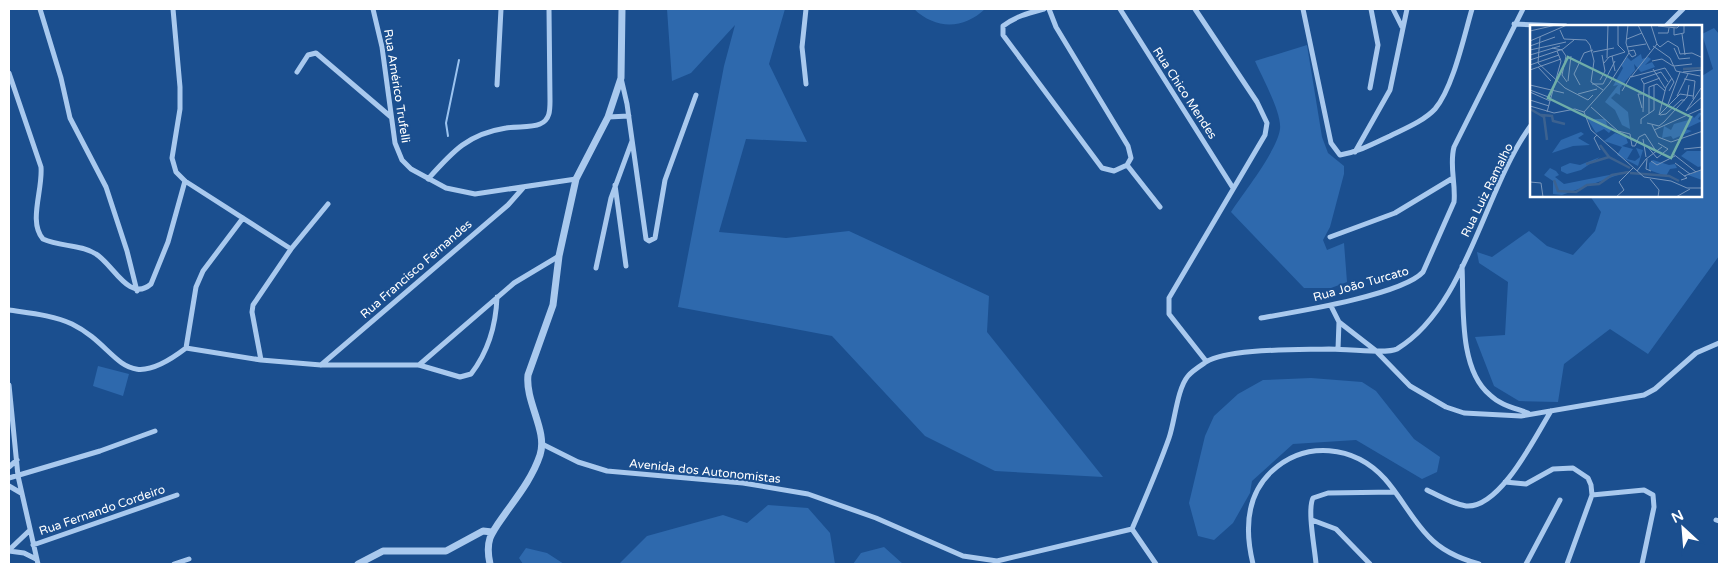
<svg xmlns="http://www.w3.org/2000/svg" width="1728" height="573" font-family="'Varela Round',sans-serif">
	<rect width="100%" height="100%" fill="#1b4f8f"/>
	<path fill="#2e69ad" d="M 667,9 L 785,9 L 769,64 L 807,142 L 746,139 L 719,232 L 786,238 L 849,231 L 989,296 L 987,332 L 1103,477 L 995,471 L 925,436 L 832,336 L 678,307 L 724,66 L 735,25 L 691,73 L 672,81 Z
		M 914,9 L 985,9 C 964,29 936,30 914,9 Z
		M 1714,28 L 1719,34 L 1719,256 L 1648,354 L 1610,329 L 1564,364 L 1558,402 L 1519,401 L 1494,386 L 1475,337 L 1505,335 L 1508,282 L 1479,263 L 1477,252 L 1492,257 L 1529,231 L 1547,246 L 1573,255 L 1595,231 L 1601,212 L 1590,196 L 1702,196 L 1702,76 L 1713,69 L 1702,34 Z
		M 1307,45 L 1322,137 L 1328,153 L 1344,166 L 1344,174 L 1330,227 L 1323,240 L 1327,250 L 1344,243 L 1347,282 L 1331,288 L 1304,288 L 1231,212 C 1244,192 1277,151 1280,129 C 1282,113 1262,77 1255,61 Z
		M 98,366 L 129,374 L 123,396 L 93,386 Z
		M 1311,378 L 1362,382 L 1376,391 L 1414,439 L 1440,457 L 1437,472 L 1422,479 L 1356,440 L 1293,444 L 1252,481 L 1250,493 L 1233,523 L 1214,540 L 1198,536 L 1189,503 L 1205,436 L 1214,416 L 1238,394 L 1263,380 Z
		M 768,505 L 808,508 L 830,533 L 835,564 L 619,564 L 647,536 L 723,515 L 747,523 Z
		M 884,547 L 903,564 L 853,564 L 861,553 Z
		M 526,548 L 547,553 L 564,564 L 523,564 L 519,558 Z"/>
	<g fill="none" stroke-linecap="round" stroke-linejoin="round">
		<path stroke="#9cc4f0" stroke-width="2" d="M 448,136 L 446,123 L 459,60"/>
		<path stroke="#a9c9ee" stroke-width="5" d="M 40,9 L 61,78 L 70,118 L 106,187 L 127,251 L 137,291
			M 173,9 L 180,87 L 180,109 L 172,158 L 176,172 L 185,181 L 291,249
			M 373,9 L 382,47 L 395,143 L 402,160 L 411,169 L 446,188 L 475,194 L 576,179
			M 806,9 L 802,47 L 806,84
			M 1044,9 C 1029,13 1016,16 1003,26 L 1003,35 L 1102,168 L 1114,171 L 1127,165
			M 1049,9 L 1056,27 L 1128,146 L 1131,158 L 1127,165 L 1160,207
			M 1120,9 L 1233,188
			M 1195,9 L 1257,102 L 1267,123 L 1265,135 L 1169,298 L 1169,314 L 1206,361
			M 1303,9 L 1331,143 L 1340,155 C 1358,152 1373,144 1390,136 C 1404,129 1424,121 1435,109 C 1453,88 1464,36 1472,9
			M 1393,9 L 1402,27
			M 1514,24 L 1566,26
			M 1666,26 L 1683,9
			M 297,72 L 308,55 L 316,53 L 391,117
			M 9,73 L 41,167 C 43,190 28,222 43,239 C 60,247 80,244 96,254 C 113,264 129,303 151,284 L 168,242 L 185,181
			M 621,78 L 627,104 L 646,239 L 649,241 L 655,238 L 665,180 L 696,95
			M 497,85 L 501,9
			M 1370,88 L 1378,45 L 1371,9
			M 608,117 L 629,116
			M 1355,152 L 1390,90 L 1407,9
			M 428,179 C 453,151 468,134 506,128 C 517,126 531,128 540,124 C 550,120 550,110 550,101 L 549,9
			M 615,185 L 626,266
			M 1330,237 L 1395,213 L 1453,178
			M 1462,266 C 1464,304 1458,369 1490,395 C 1500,405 1515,408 1528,413
			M 596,268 L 611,198 L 632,141
			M 1331,306 L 1339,322 L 1375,350 L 1410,386 L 1446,407 L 1464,413 L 1521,416 L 1644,395 L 1655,389 L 1696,353 L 1719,343
			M 9,310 C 29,313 53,315 72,324 C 121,348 121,398 186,348 L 261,360 L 321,365 L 419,365 L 460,377 L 471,374 C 488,352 496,324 497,297
			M 1261,318 C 1295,312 1402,295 1423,272 L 1454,202 C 1456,183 1449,166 1454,147 L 1523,9
			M 186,348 L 196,287 L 203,271 L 243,218
			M 1338,349 L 1339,322
			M 261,360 L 252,312 L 253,305 L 291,249 L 328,204
			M 321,365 L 508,205 L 523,188
			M 419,365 L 514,283 L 559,256
			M 9,385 L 18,476 L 38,564
			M 542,444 L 578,462 L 607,471 L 743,483 L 808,494 L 876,518 L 963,556 L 997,561 L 1132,529
			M 9,467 L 17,460
			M 9,478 L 100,451 L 155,431
			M 1505,482 L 1526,484 L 1553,469 L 1573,468 L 1588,478 L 1591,485 L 1592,495 L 1567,564
			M 9,486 L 21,493
			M 1427,490 C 1439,496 1453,504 1466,506 C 1500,509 1535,437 1551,411
			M 1592,495 L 1644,490 L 1653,495 L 1654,507 L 1642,564
			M 1312,520 L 1336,529 L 1370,564
			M 1716,520 L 1719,521
			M 1132,529 C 1145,499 1158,469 1169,438 C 1175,421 1177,389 1188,376 C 1192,371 1200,366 1206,362 C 1228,348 1301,350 1329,349 C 1343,349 1388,354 1397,349 C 1467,307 1484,188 1532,124
			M 1132,529 L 1156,564
			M 33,545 L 177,495
			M 9,550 L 30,530
			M 9,551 L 24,553 L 36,559
			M 174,564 L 189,559
			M 1253,564 C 1245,531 1245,497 1271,472 C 1305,440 1354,445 1385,479 C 1401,497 1412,520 1429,537 C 1442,551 1461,559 1479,564
			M 1316,564 C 1315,549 1307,510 1313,498 L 1328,493 L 1395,492
			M 1526,564 L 1560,500"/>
		<path stroke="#a9c9ee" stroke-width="7" d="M 358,564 L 383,551 L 446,551 L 483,531 L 492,532
			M 490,564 C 488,555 487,547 490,538 C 494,528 501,520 507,511 C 520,493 533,476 540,455 C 548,431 525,402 528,375 L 553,305 L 559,256 L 576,179 L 608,117 L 621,78 L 622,9"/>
	</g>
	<g text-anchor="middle" stroke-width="4" stroke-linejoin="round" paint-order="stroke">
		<g font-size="12" fill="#fff" stroke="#1b4f8f">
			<text transform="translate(397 86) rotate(81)" y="4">Rua Américo Trufelli</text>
			<text transform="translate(1185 93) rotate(57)" y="4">Rua Chico Mendes</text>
			<text transform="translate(1487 190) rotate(-64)" y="4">Rua Luiz Ramalho</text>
			<text transform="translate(416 269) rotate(-41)" y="4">Rua Francisco Fernandes</text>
			<text transform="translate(1361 284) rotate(-16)" y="4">Rua João Turcato</text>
			<text transform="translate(705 471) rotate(6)" y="4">Avenida dos Autonomistas</text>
			<text transform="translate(102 510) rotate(-19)" y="4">Rua Fernando Cordeiro</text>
		</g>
	</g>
	<g transform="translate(1530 25)">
		<rect width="172" height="172" fill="#1b4f8f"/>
		<path d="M 111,29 L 112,34 L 118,32 L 121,34 L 115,40 L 122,37 L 125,42 L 111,47 L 104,39 L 105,45 L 90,63 L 90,70 L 86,68 L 81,73 L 98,87 L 100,104 L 92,100 L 85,85 L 75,77 L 88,60 L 83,61 L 93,43 L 91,40 L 97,32 L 101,36 ZM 169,88 L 172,88 L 168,94 L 172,96 L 155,104 L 162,106 L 143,114 L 141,111 L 132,113 L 134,101 L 141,105 L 144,99 L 162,94 L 162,90 L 164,93 ZM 55,90 L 61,94 L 75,94 L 78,102 L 83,103 L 79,108 L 74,104 L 66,108 ZM 51,107 L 54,109 L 48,113 L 60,120 L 43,121 L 22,128 L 31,115 ZM 85,108 L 96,112 L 98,118 L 92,121 L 103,124 L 97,134 L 105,136 L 110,132 L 106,123 L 113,125 L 108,141 L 87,130 L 92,122 L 74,116 ZM 157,126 L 172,126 L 172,155 L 158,150 L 172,145 L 172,141 L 168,142 L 151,131 ZM 70,132 L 51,145 L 37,149 L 31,146 L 31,142 L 40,138 L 50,140 ZM 123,135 L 139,140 L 145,139 L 147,143 L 140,144 L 136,151 L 119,145 L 119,138 ZM 20,143 L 26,146 L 29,150 L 25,152 L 34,159 L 99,146 L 32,170 L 23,169 L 23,156 L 14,150 Z" fill="#2e69ad"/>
		<path fill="none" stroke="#3c6290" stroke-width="2.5" d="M 153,44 L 173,43M 0,84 L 14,92 L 17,115M 11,90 L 22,91 L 23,96 L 35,99M 70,120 L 79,132 L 100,143M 56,139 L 79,132M 100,148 L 139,151 L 149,156M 24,155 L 28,166 L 46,167 L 57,160 L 69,159 L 82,150 L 99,147"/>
		<path fill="none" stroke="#7695bc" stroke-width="1" d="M 98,0 L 96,18 L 99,28M 108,0 L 120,25M 121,0 L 127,19M 128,1 L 147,3 L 150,0M 144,3 L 144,10 L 154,8 L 154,0M 30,5 L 34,14 L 56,15 L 60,20 L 64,36 L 61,57 L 73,65M 0,6 L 26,0M 128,8 L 138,8 L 139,3M 152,9 L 155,30M 10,12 L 8,38 L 35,63 L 58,75 L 63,70M 97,14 L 112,8M 0,16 L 37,0M 127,19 L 101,52 L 135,43 L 144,57 L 139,66M 127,19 L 130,22 L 138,16 L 148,22 L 150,29 L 162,28 L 173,33M 0,21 L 25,12M 123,21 L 140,33 L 146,46 L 170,51M 97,22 L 116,19M 22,23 L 32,25 L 36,31 L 32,50 L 37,57M 144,23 L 149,34 L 160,33M 0,25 L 36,17M 63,27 L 84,23M 99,28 L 102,32 L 106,30 L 104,25 L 99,26M 0,30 L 30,21M 82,31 L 85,46M 77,33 L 78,0M 0,35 L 33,24 L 44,15M 122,36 L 132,34 L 143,41M 74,38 L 79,32 L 95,27 L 88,20 L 88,0M 0,40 L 29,30M 144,41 L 162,39M 8,42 L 21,56M 123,44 L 135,63M 0,45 L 31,34M 153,47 L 172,45M 154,54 L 165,56 L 163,74M 70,55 L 75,46 L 72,30M 38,56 L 41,31M 62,59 L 73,59 L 85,36M 114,59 L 111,54 L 131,47 L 138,57M 0,60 L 34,68M 50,60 L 44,49 L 54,28 L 63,25M 0,65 L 21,73M 92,66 L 101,51M 0,67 L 20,76M 48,69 L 67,64M 112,69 L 108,69 L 112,83M 147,71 L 158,49M 0,75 L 19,81M 0,81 L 24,88 L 45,84 L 54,87M 61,82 L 88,106 L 100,109M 137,82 L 150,47M 156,86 L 171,63M 156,86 L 173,71M 17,87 L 31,36 L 27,26M 54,87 L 61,105 L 114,152 L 141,156 L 157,163 L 173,163M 54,87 L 79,59 L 99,28M 113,87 L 114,59 L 130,53M 119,88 L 119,62 L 127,59 L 135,66M 129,90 L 150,69 L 163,71M 129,90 L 136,62 L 142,53M 130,90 L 136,89 L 151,75 L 155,75M 117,98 L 129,101 L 134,97 L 157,72 L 159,60M 111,99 L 111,94 L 124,85 L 124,60M 122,100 L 128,112 L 141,117 L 173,106M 124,105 L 173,83M 100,109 L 102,121 L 105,121 L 109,112 L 115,109 L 126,126M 67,110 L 64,113 L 70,125M 113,114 L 116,132M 116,120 L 127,133 L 138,124 L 128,118M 154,124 L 173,122M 142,128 L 166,147M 117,134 L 116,144 L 121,146M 121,136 L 127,140 L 145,131M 145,138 L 160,149M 107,146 L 116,134 L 132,122M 148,146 L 157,153 L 151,155M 154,151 L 171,145M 120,154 L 129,165 L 128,172M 0,157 L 11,158 L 13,172M 86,172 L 94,165 L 89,157 L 103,143M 146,172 L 160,164"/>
		<path fill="#6fada8" fill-opacity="0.15" stroke="#6fada8" stroke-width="2.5" d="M 38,32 L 161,92 L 141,133 L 18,73 Z"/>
		<rect width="172" height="172" fill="none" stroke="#fff" stroke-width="2.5"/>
	</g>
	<rect width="1728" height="573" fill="none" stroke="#ffffff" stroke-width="20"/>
	<g transform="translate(1683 528) rotate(334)" stroke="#1b4f8f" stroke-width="4" paint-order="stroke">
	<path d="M0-4L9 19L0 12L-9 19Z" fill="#ffffff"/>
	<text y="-8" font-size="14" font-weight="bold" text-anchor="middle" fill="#ffffff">N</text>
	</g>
</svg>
